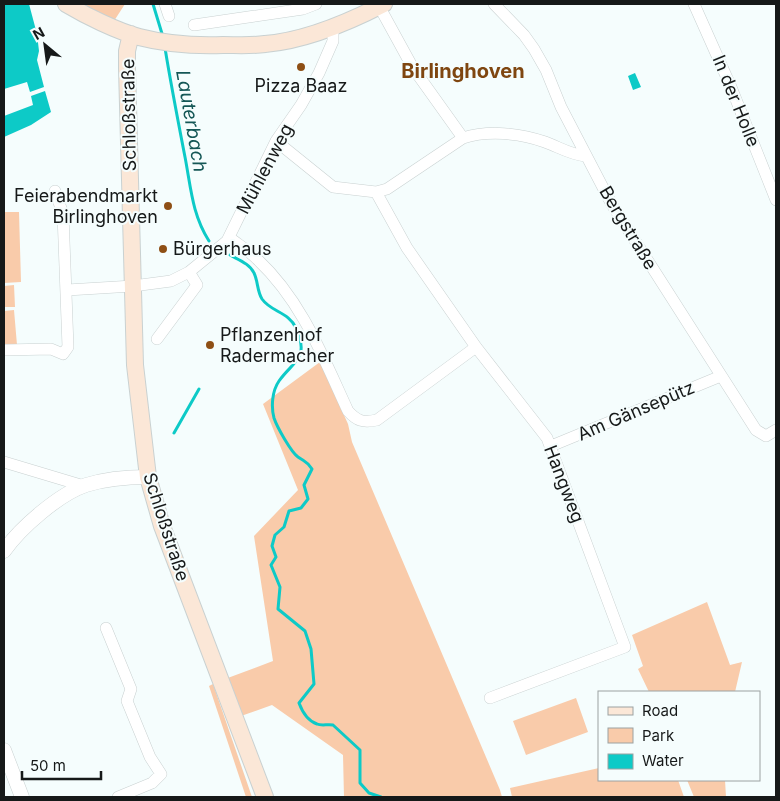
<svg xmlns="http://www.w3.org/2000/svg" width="780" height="801" font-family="Inter,sans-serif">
	<rect width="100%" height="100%" fill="#f5fdfd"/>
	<path fill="#f9cbaa" d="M 78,4 L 125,4 L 114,21 Z
		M 4,212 L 19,212 L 21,282 L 4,283 Z
		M 14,285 L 15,307 L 4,307 L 4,286 Z
		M 14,310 L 17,345 L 4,346 L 4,311 Z
		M 320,362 L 348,424 L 352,442 L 500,790 L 502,797 L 344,797 L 343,755 L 272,705 L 241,716 L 225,679 L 273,661 L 254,536 L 298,490 L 263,404 Z
		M 707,602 L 730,665 L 742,662 L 735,692 L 649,692 L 638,669 L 643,666 L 632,635 Z
		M 213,684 L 252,797 L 246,797 L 209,686 Z
		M 576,698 L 588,732 L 526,755 L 513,721 Z
		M 599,768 L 599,780 L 678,780 L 684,797 L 512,797 L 510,788 Z
		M 687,780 L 725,780 L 726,797 L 694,797 Z"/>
	<path fill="#0dcac7" d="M 4,4 L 29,4 L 37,34 L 39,51 L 37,60 L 44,87 L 30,92 L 27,82 L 4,89 Z
		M 635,73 L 641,87 L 633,90 L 628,76 Z
		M 45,91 L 51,112 L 31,125 L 4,137 L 4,116 L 33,105 L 31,96 Z"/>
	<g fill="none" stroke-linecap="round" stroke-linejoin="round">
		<path stroke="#0dcac7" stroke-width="3" d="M 153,4 L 163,37
			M 165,48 C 171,85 178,121 185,157 C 191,188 192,214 209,241
			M 230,255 C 239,260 250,264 254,273 C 258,281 257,291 262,299 C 271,312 289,312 296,328 C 310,359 293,361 279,381 C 272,391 271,407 274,418 C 277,427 291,452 298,457 C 305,462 307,461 312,469 L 304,485 L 308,499 L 301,508 L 289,511 L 284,527 L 275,535 L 272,546 L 276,557 L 271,565 L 280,587 L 278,609 L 305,631 L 311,649 L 314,684 L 299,703 C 302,711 308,721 317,724 C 321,726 328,724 333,725 L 360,750 L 360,783 L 369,793 L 381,797
			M 174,433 L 199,389"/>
		<defs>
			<path id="minor" d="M 165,4 L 169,16
				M 494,4 L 524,35 L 534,49 L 546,70 L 561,107 L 611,203 L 756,430 L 766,436 L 776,430
				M 694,4 L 731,87 L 776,200
				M 379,6 L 413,68 L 463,138 C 488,130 520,133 545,142 C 559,147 571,155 586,156
				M 194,25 L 303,9 L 316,4
				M 276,141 L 333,187 L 376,192 L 387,189 L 463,138
				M 376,192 L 407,248 L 476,347 L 547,438 L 625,647 L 490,698
				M 230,238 C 239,245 249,251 257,259 C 302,301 323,357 348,411 C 357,421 363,423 377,420 L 476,347
				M 67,290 L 133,286 L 171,281 L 189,272 L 227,241 L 276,141 L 301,105 L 319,73 L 333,41 L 333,26
				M 157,339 L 197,285 L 189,272
				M 4,350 L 51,349 L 63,354 L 68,347 L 63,214 L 55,191
				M 551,446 L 721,376
				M 4,462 L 84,486
				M 106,628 L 131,689 L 127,701 L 150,757 L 161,774 L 152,783 L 118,797"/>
			<path id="tertiary" d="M 4,551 C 20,528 59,494 86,485 C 105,479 127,477 148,477
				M 4,750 L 22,797"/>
			<path id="secondary" d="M 66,4 C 86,16 117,31 139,37 C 166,44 195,46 223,45 C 237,45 251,46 265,44 C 304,41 349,22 384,4
				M 131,34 L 127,51 L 127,68 L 135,365 L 148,477 L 162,526 L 265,797"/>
		</defs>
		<use href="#minor" stroke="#c9d1d1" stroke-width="12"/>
		<use href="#tertiary" stroke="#c9d1d1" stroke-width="15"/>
		<use href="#secondary" stroke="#c9d1d1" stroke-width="18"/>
		<use href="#minor" stroke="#fff" stroke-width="11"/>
		<use href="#tertiary" stroke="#fff" stroke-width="14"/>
		<use href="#secondary" stroke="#fbe7d7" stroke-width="16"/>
	</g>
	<g fill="#8e4f15" stroke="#f5fdfd" stroke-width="2">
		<circle cx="301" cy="67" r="5"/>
		<circle cx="168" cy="206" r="5"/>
		<circle cx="163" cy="249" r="5"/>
		<circle cx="210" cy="345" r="5"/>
	</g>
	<g text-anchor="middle" stroke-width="4" stroke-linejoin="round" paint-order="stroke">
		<g font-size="18" fill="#161919" stroke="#f5fdfd" text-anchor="start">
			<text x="301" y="92" text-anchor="middle">Pizza Baaz</text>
			<text x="158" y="202" text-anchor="end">Feierabendmarkt<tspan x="158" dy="21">Birlinghoven</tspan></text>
			<text x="173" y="255">Bürgerhaus</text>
			<text x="220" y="341">Pflanzenhof<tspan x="220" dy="21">Radermacher</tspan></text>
		</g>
		<g font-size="18" fill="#161919" stroke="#f5fdfd">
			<text transform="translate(736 101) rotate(68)" y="6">In der Holle</text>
			<text transform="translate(129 115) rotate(-91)" y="6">Schloßstraße</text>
			<text transform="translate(265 169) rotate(-62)" y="6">Mühlenweg</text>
			<text transform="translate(628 228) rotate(59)" y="6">Bergstraße</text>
			<text transform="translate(636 411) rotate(-23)" y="6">Am Gänsepütz</text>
			<text transform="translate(564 484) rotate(69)" y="6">Hangweg</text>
			<text transform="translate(166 527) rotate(72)" y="6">Schloßstraße</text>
		</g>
		<g font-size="19" font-style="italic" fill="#155756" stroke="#f5fdfd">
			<text transform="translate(192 121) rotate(80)" y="7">Lauterbach</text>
		</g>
		<g font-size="20" font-weight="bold" fill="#7f4610" stroke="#f5fdfd">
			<text x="463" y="78">Birlinghoven</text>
		</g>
	</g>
	<rect width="780" height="801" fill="none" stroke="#161919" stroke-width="10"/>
	<rect x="598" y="691" width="162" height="90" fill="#f5fdfd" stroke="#9ca2a2"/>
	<rect x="608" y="707" width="25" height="8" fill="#fbe7d7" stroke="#9ca2a2"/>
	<text x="642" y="716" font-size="15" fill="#161919">Road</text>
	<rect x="608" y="728" width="25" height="15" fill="#f9cbaa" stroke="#9ca2a2"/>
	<text x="642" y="741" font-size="15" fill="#161919">Park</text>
	<rect x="608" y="754" width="25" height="15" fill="#0dcac7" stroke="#9ca2a2"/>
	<text x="642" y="766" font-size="15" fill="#161919">Water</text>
	<g transform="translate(45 45) rotate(331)" stroke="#f5fdfd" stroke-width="4" paint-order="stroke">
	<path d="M0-4L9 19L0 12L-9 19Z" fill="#161919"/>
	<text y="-8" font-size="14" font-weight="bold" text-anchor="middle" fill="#161919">N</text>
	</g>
	<path d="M22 771v8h79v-8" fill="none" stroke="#161919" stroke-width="2.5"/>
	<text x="30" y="771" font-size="15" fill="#161919" stroke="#f5fdfd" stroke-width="4" paint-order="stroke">50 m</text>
</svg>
